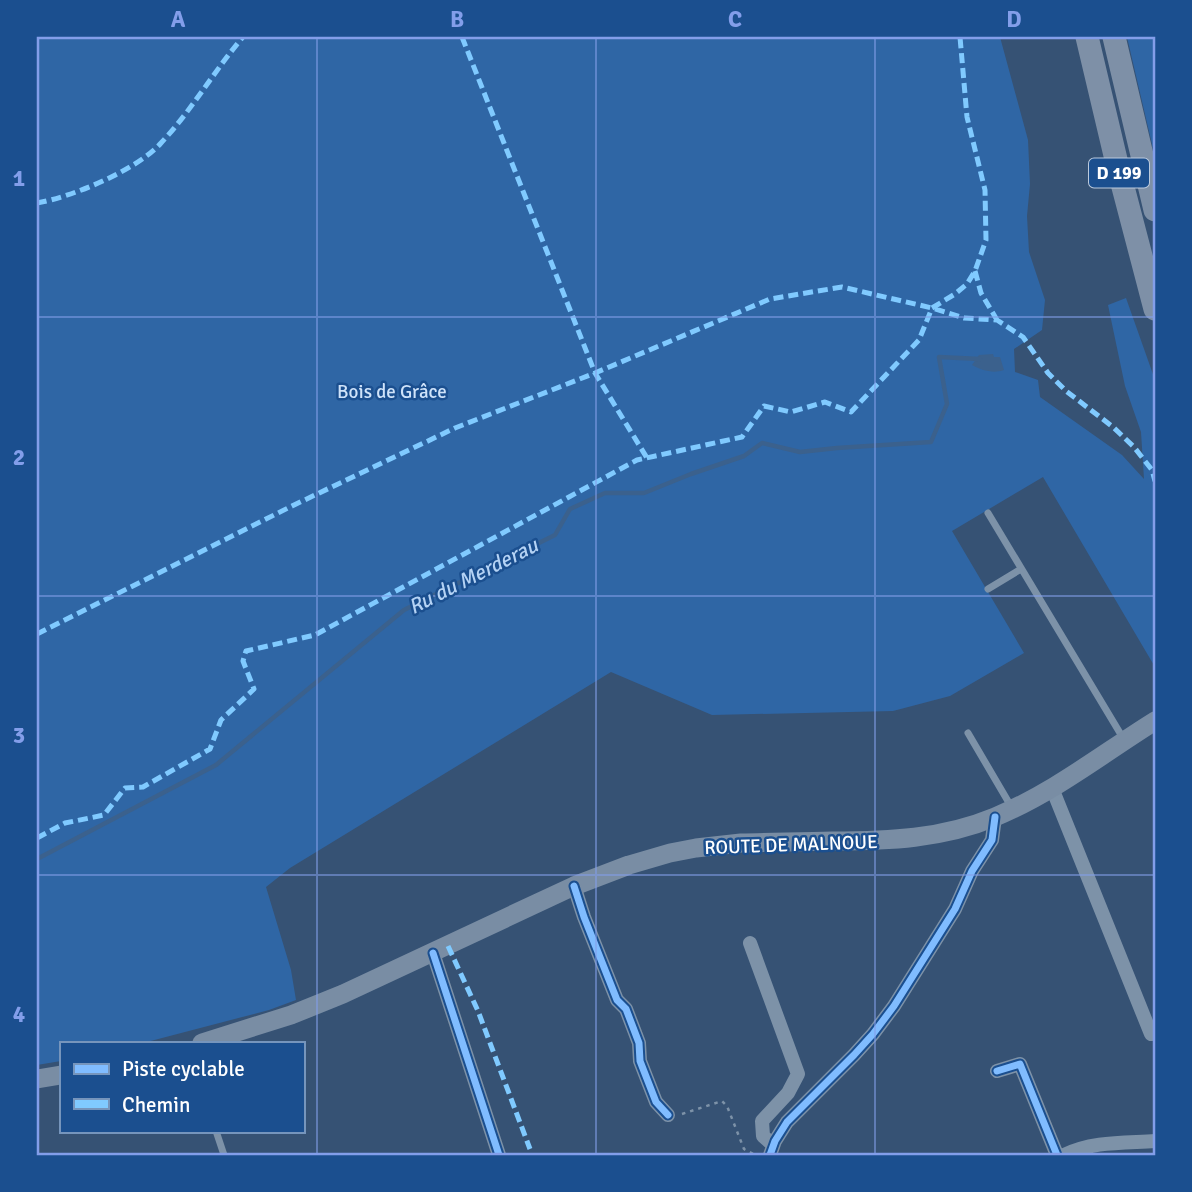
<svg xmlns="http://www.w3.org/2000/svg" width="1192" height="1192" font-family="Signika,sans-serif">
	<rect width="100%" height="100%" fill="#365274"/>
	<path fill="#2f66a5" d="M 37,37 L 1000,37 L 1028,140 L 1030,184 L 1027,216 L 1029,252 L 1045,300 L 1042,330 L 1014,349 L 1015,372 L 1038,380 L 1040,397 L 1122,455 L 1144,479 L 1141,432 L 1125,386 L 1108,305 L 1126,298 L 1155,380 L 1155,667 L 1043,477 L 952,531 L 1024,653 L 950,696 L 893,711 L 712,715 L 611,672 L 290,868 L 266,887 L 291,970 L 296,1000 L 269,1010 L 143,1043 L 61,1043 L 61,1061 L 37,1065 Z
		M 1127,37 L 1155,37 L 1155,157 Z"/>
	<path fill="#3b618d" d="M 993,354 L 994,357 L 1000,357 L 1004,370 C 993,374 981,370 972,365 L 979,355 Z"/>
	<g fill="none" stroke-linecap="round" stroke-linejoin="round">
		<path stroke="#3b618d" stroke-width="4.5" d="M 37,859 L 216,765 L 404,610 L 555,535 L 570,509 L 605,493 L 644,493 L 691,474 L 744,456 L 762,443 L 800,452 L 837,448 L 931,442 L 947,404 L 939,357 L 980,359"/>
		<path stroke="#7d92a8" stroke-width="2.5" stroke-dasharray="3.5 5" stroke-linecap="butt" d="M 682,1114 L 722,1101 L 727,1106 L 744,1149 L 755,1155"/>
		<path stroke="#7d92a8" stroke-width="7" d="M 988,513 L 1123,738
			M 988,589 L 1021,569
			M 968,733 L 1012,808
			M 216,1131 L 224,1155"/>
		<path stroke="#7d92a8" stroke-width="14" d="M 1052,788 L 1151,1034
			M 574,886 L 584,917 L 617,1000 L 626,1009 L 639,1043 L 640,1061 L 656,1102 L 668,1115
			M 750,943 L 798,1074 L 788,1093 L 762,1121 L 763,1136 L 773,1145
			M 433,953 L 499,1155
			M 997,1071 L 1020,1064 L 1057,1155
			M 770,1155 L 775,1141 L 787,1122 L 854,1055 L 873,1034 L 894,1006 L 955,909 L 972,871 L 992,840 L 995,817
			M 1064,1155 C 1092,1141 1125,1143 1155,1141"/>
		<path stroke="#798da4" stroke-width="19" d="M 202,1043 L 291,1015 L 343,994 L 574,886 L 629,865 L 670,853 L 696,848 L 741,843 C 771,842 802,842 832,841 C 888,841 942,839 995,817 C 1053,793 1102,754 1155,721
			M 37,1079 L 61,1075"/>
		<path stroke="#7e90a7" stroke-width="23" d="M 1087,37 L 1118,168 L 1155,309
			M 1114,37 L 1155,210"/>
		<path stroke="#80caff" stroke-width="5" stroke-dasharray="10 5" stroke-linecap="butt" d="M 462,37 L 595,373 L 647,458
			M 37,203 C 72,197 137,170 161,143 C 192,110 214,71 243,37
			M 975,271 L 981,293 L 997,320
			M 37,634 L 292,506 L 455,428 L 595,373 L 770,299 L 842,287 L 932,308 L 964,318 L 997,320 L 1023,337 L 1048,373 L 1066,391 L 1113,427 L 1134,447 L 1152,470 L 1155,481
			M 37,838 L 65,823 L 104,815 L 125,788 L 143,787 L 210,749 L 221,720 L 254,689 L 243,661 L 246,651 L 315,635 L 637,460 L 742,437 L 764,406 L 791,412 L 825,402 L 851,412 L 919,340 L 932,308 L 955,294 L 967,284 L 975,271 L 986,240 L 985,190 L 967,117 L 960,37
			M 448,946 L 478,1011 L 530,1149"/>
		<defs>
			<path id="cycleway" d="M 574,886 L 584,917 L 617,1000 L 626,1009 L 639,1043 L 640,1061 L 656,1102 L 668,1115
				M 433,953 L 499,1155
				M 997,1071 L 1020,1064 L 1057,1155
				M 770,1155 L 775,1141 L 787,1122 L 854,1055 L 873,1034 L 894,1006 L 955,909 L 972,871 L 992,840 L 995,817"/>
		</defs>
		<use href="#cycleway" stroke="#1b4f8f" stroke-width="11"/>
		<use href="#cycleway" stroke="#80bcff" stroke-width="7"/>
	</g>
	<path fill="none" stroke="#839eea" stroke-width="2" stroke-opacity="0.55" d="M 317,37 L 317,1155M 596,37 L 596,1155M 875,37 L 875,1155M 37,317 L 1155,317M 37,596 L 1155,596M 37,875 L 1155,875"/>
	<g text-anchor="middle" stroke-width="5" stroke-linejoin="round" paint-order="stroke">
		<rect fill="#1b4f8f" stroke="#bbcadd" stroke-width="2" x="1089" y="158.5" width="60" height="29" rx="5"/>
		<g font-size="18" font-weight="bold" fill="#fff">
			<text x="1119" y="179">D 199</text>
		</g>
		<g font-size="19" fill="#cfe3fa" stroke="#1b4f8f">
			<text x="392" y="398">Bois de Grâce</text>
		</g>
		<g font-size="19" fill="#fff" stroke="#1b4f8f">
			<text transform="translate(791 844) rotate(-2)" y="7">ROUTE DE MALNOUE</text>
		</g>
		<g font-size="21" font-style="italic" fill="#b5d3f5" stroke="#1b4f8f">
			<text transform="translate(473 576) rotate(-27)" y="7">Ru du Merderau</text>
		</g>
	</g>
	<rect width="1192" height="1192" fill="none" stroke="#1b4f8f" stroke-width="77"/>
	<rect x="60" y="1042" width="245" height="91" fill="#1b4f8f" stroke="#7695bc" stroke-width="2"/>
	<rect x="74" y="1064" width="35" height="10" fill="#80bcff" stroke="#7695bc" stroke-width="2"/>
	<text x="122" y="1076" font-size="21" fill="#ffffff">Piste cyclable</text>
	<rect x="74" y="1099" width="35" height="10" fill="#80caff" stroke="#7695bc" stroke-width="2"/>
	<text x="122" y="1112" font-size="21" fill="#ffffff">Chemin</text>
	<rect x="38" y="38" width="1116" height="1116" fill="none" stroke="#839eea" stroke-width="2.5"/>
	<g font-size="23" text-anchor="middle" font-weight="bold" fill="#839eea">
		<text x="178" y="27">A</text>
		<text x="457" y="27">B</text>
		<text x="735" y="27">C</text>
		<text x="1014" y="27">D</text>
		<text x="19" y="186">1</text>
		<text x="19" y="465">2</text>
		<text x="19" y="743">3</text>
		<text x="19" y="1022">4</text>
	</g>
</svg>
